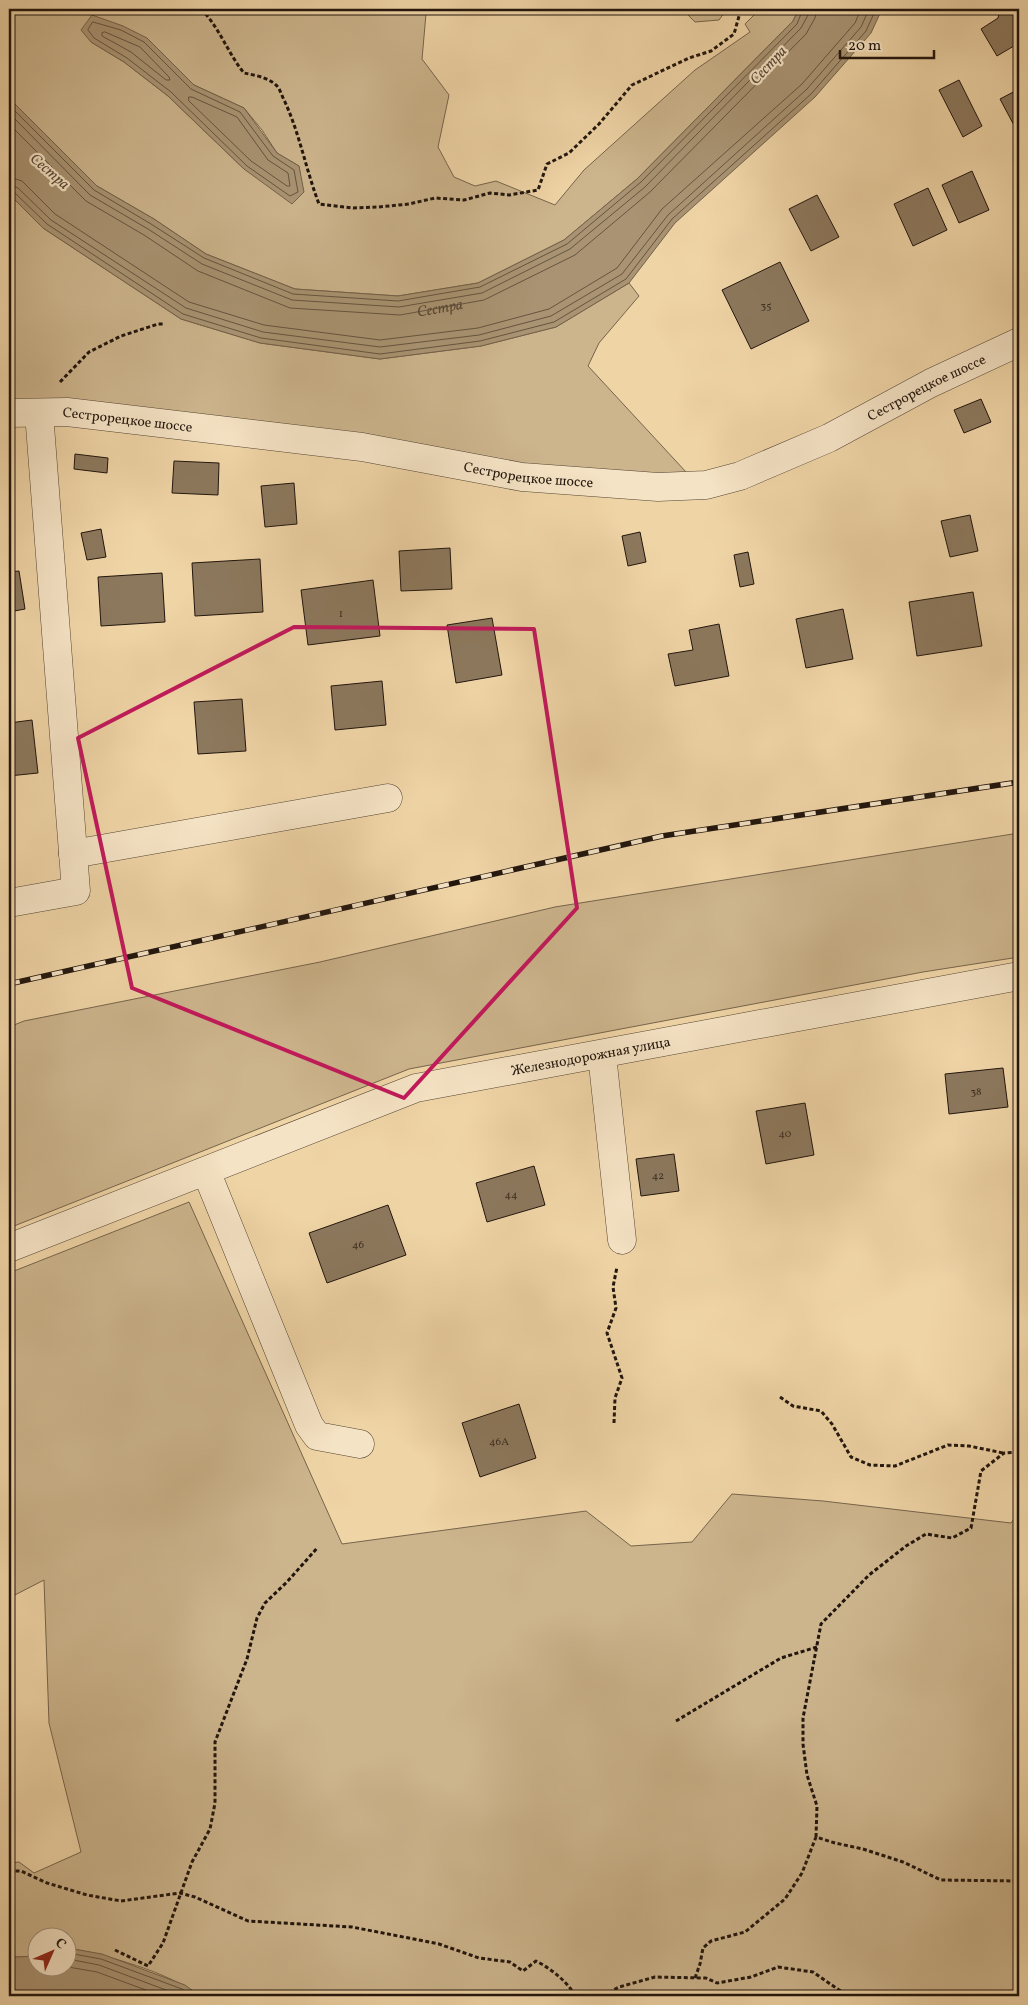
<svg xmlns="http://www.w3.org/2000/svg" width="1028" height="2005" font-family="Vollkorn,serif">
	<rect width="100%" height="100%" fill="#efd4a6"/>
	<filter id="stains"><feTurbulence type="fractalNoise" baseFrequency=".004" numOctaves="4"/><feColorMatrix values="0 0 0 0 .2 0 0 0 0 .09 0 0 0 0 .02 0 0 0 .5 -.17"/></filter>
	<radialGradient id="worn" r=".72"><stop offset=".6" stop-color="#630" stop-opacity="0"/><stop offset="1" stop-color="#630" stop-opacity=".3"/></radialGradient>
	<path fill="#ccb48c" stroke="#76644c" fill-rule="evenodd" d="M 9,9 L 432,9 L 426,14 L 422,59 L 449,95 L 438,147 L 454,177 L 475,186 L 496,181 L 555,205 L 584,170 L 695,70 L 750,32 L 745,24 L 760,9 L 799,9 L 793,21 L 637,179 L 564,240 L 478,283 L 398,296 L 295,289 L 206,254 L 154,219 L 97,186 L 9,98 ZM 147,38 L 194,85 L 244,108 L 262,130 L 277,153 L 299,166 L 301,180 L 244,169 L 168,96 L 124,62 L 91,42 Z
		M 682,9 L 727,9 L 719,20 L 695,22 Z
		M 9,194 L 43,228 L 181,319 L 260,343 L 380,359 L 481,346 L 556,327 L 629,283 L 639,296 L 599,343 L 588,366 L 699,486 L 9,413 Z
		M 1019,833 L 1019,957 L 923,972 L 409,1069 L 9,1228 L 9,1027 L 24,1021 L 320,962 L 555,907 Z
		M 189,1202 L 342,1544 L 586,1511 L 631,1546 L 692,1542 L 732,1494 L 823,1501 L 1011,1523 L 1019,1513 L 1019,1996 L 200,1996 C 168,1972 107,1955 68,1948 L 68,1938 L 57,1937 L 56,1935 L 39,1934 L 38,1938 L 37,1956 L 16,1957 L 9,1955 L 9,1863 L 19,1862 L 34,1873 L 81,1852 L 49,1723 L 44,1580 L 9,1598 L 9,1273 Z"/>
	<path fill="#a99372" stroke="#73614a" d="M 799,9 L 882,9 L 871,33 L 815,97 L 675,223 L 629,283 L 556,327 L 481,346 L 380,359 L 260,343 L 181,319 L 43,228 L 9,194 L 9,98 L 97,186 L 154,219 L 206,254 L 295,289 L 398,296 L 478,283 L 564,240 L 637,179 L 793,21 Z
		M 92,15 L 123,26 L 147,38 L 194,85 L 244,108 L 277,153 L 299,166 L 304,192 L 292,204 L 244,169 L 168,96 L 124,62 L 91,42 L 81,30 Z
		M 68,1948 L 102,1954 L 185,1985 L 200,1996 L 9,1996 L 9,1955 L 16,1957 L 37,1956 L 37,1951 L 38,1968 L 68,1968 Z"/>
	<g fill="none" stroke-linecap="round" stroke-linejoin="round">
		<g stroke="#655440" stroke-width="1">
			<path d="M 93,22 L 121,30 L 144,42 L 191,89 L 240,112 L 273,156 L 294,170 L 298,192 L 290,196 L 247,166 L 171,92 L 127,58 L 94,38 L 88,30 Z"/>
			<path d="M 105,32 L 140,47 L 169,77 L 170,80 L 166,80 L 131,52 L 102,36 L 102,33 Z"/>
			<path d="M 189,97 L 192,97 L 237,117 L 268,160 L 288,173 L 290,186 L 287,186 L 251,161 L 189,101 Z"/>
			<path d="M 9,105 L 94,190 L 151,224 L 204,258 L 293,294 L 398,301 L 480,287 L 567,244 L 641,182 L 797,24 L 803,9"/>
			<path d="M 9,113 L 90,195 L 148,229 L 202,264 L 292,300 L 399,307 L 482,293 L 570,249 L 645,187 L 801,28 L 808,15 L 809,9"/>
			<path id="s1" d="M 9,124 L 86,201 L 144,235 L 198,271 L 290,308 L 400,315 L 484,300 L 575,255 L 650,192 L 806,34 L 815,18 L 817,9"/>
			<path d="M 9,177 L 22,181 L 55,214 L 189,302 L 264,325 L 380,340 L 478,328 L 549,309 L 617,268 L 662,209 L 802,84 L 855,23 L 861,9"/>
			<path d="M 9,184 L 18,188 L 51,220 L 186,308 L 263,332 L 380,347 L 479,335 L 551,316 L 622,274 L 668,215 L 807,89 L 861,27 L 869,9"/>
			<path d="M 9,191 L 14,192 L 47,224 L 183,314 L 261,338 L 380,354 L 480,341 L 554,322 L 626,279 L 672,219 L 811,94 L 866,31 L 876,9"/>
			<path d="M 68,1953 L 101,1959 L 182,1989 L 192,1996"/>
			<path d="M 68,1959 L 99,1965 L 182,1996"/>
			<path d="M 68,1967 L 97,1972 L 162,1996"/>
		</g>
	</g>
	<path fill="#8c785d" stroke="#21150d" d="M 1000,9 L 1019,9 L 1019,43 L 997,56 L 981,29 L 998,18 Z
		M 959,80 L 982,126 L 963,137 L 939,90 Z
		M 1019,89 L 1019,130 L 1017,131 L 1000,99 Z
		M 972,171 L 989,210 L 959,223 L 942,185 Z
		M 928,188 L 947,230 L 913,246 L 894,204 Z
		M 817,195 L 839,237 L 811,251 L 789,209 Z
		M 780,262 L 809,321 L 751,349 L 722,290 Z
		M 981,399 L 991,422 L 964,433 L 954,410 Z
		M 75,454 L 108,458 L 107,473 L 74,469 Z
		M 174,461 L 219,463 L 218,495 L 172,493 Z
		M 294,483 L 297,524 L 265,527 L 261,486 Z
		M 970,515 L 978,551 L 950,557 L 941,521 Z
		M 101,529 L 106,557 L 87,560 L 81,533 Z
		M 640,532 L 646,562 L 628,566 L 622,536 Z
		M 450,548 L 452,589 L 401,591 L 399,551 Z
		M 748,552 L 754,584 L 740,587 L 734,555 Z
		M 260,559 L 263,612 L 195,616 L 192,563 Z
		M 19,571 L 25,609 L 9,612 L 9,572 Z
		M 162,573 L 165,622 L 101,626 L 98,577 Z
		M 373,580 L 380,636 L 308,645 L 301,590 Z
		M 973,592 L 982,646 L 917,656 L 909,602 Z
		M 843,609 L 853,659 L 806,668 L 796,619 Z
		M 492,618 L 502,675 L 456,683 L 447,625 Z
		M 719,624 L 729,676 L 675,686 L 668,654 L 693,650 L 689,630 Z
		M 382,681 L 386,725 L 335,730 L 331,686 Z
		M 242,699 L 246,751 L 198,754 L 194,702 Z
		M 32,720 L 38,773 L 9,776 L 9,723 Z
		M 1003,1068 L 1008,1107 L 949,1114 L 945,1074 Z
		M 805,1103 L 814,1155 L 766,1164 L 756,1111 Z
		M 674,1154 L 679,1191 L 641,1196 L 636,1159 Z
		M 534,1166 L 545,1205 L 487,1222 L 476,1183 Z
		M 388,1205 L 406,1255 L 327,1283 L 309,1233 Z
		M 519,1404 L 536,1458 L 480,1477 L 462,1423 Z"/>
	<g fill="none" stroke-linecap="round" stroke-linejoin="round">
		<defs>
			<g id="minor">
				<path id="s2" d="M 9,413 L 67,412 L 362,447 L 522,477 L 658,487 L 706,485 L 740,476 L 829,438 L 931,383 L 1019,342"/>
				<path d="M 73,854 L 388,798"/>
				<path d="M 9,903 L 76,891 L 39,413"/>
				<path d="M 602,1055 L 622,1240"/>
				<path d="M 206,1171 L 309,1425 L 317,1436 L 360,1444"/>
				<path id="s3" d="M 9,1248 L 416,1088 L 1019,976"/>
			</g>
		</defs>
		<use href="#minor" stroke="#544533" stroke-width="29"/>
		<path stroke="#21150d" stroke-width="3" stroke-dasharray="4 2.5" stroke-linecap="butt" d="M 201,9 C 220,28 227,52 244,73 C 254,75 267,77 276,85 C 280,88 282,97 285,102 C 300,135 306,170 319,204 L 353,208 L 378,207 L 409,204 L 435,198 L 464,200 L 490,193 L 509,195 L 538,190 L 547,164 L 569,153 L 599,124 L 632,85 L 689,58 L 711,51 L 734,34 L 741,9
			M 60,382 L 89,352 L 121,336 L 158,324 L 164,324
			M 780,1397 L 793,1406 L 821,1411 L 832,1424 L 851,1457 L 870,1465 L 895,1466 L 948,1445 L 969,1446 L 1003,1453
			M 614,1423 L 615,1398 L 622,1378 L 607,1333 L 616,1308 L 613,1287 L 617,1267
			M 676,1721 L 781,1658 L 817,1647
			M 816,1837 L 817,1806 L 807,1775 L 803,1744 L 803,1718 L 821,1624 L 869,1575 L 906,1546 L 926,1534 L 952,1538 L 971,1528 L 981,1471 L 1004,1453 L 1019,1452
			M 9,1871 L 21,1871 L 47,1883 L 87,1895 L 121,1901 L 180,1893 L 195,1897 L 248,1921 L 352,1927 L 439,1944 L 479,1958 L 510,1962 L 523,1971 L 536,1961 C 553,1970 565,1980 576,1996
			M 115,1950 L 148,1966 L 163,1943 L 192,1862 L 210,1829 L 215,1803 L 215,1742 L 247,1659 L 257,1618 L 265,1603 L 287,1582 L 318,1547
			M 695,1978 L 700,1964 L 703,1948 L 711,1941 L 745,1932 L 785,1899 L 802,1873 L 816,1837 L 835,1843 L 863,1849 L 903,1862 L 941,1880 L 1019,1881
			M 603,1996 L 619,1987 L 655,1977 L 706,1978 L 717,1983 L 751,1977 L 778,1967 L 813,1972 L 839,1990 L 858,1996"/>
		<use href="#minor" stroke="#f5e3c5" stroke-width="28"/>
		<defs>
			<path id="rail" d="M 9,984 L 662,836 L 1019,782"/>
		</defs>
		<use href="#rail" stroke="#21150d" stroke-width="5.5"/>
		<use href="#rail" stroke="#f5e3c5" stroke-width="4" stroke-dasharray="11" stroke-linecap="butt"/>
	</g>
	<path fill="none" stroke="#c2185b" stroke-width="4" stroke-linejoin="round" d="M 294,627 L 534,629 L 577,908 L 404,1098 L 132,988 L 78,738 Z"/>
	<g text-anchor="middle" stroke-width="4.5" stroke-linejoin="round" paint-order="stroke">
		<g font-size="11" fill="#3c2e21">
			<text x="766" y="309">35</text>
			<text x="341" y="617">1</text>
			<text x="976" y="1095">38</text>
			<text x="785" y="1137">40</text>
			<text x="658" y="1179">42</text>
			<text x="511" y="1198">44</text>
			<text x="358" y="1248">46</text>
			<text x="499" y="1445">46А</text>
		</g>
		<g font-size="14" fill="#21150d" stroke="#f5e3c5">
			<text dy="5" stroke="none"><textPath href="#s2" startOffset="944">Сестрорецкое шоссе</textPath></text>
			<text dy="5" stroke="none"><textPath href="#s2" startOffset="119">Сестрорецкое шоссе</textPath></text>
			<text dy="5" stroke="none"><textPath href="#s2" startOffset="524">Сестрорецкое шоссе</textPath></text>
			<text dy="5" stroke="none"><textPath href="#s3" startOffset="615">Железнодорожная улица</textPath></text>
		</g>
		<g font-size="15" font-style="italic" fill="#574735" stroke="#f5e3c5">
			<text transform="translate(768 65) rotate(-47)" y="5">Сестра</text>
			<text transform="translate(50 171) rotate(41)" y="5">Сестра</text>
			<text dy="5" stroke="none"><textPath href="#s1" startOffset="491">Сестра</textPath></text>
		</g>
	</g>
	<rect width="1028" height="2005" fill="none" stroke="#efd4a6" stroke-width="30"/>
	<rect x="10" y="10" width="1008" height="1985" fill="none" stroke="#21150d" stroke-width="2.5"/>
	<rect x="15" y="15" width="998" height="1975" fill="none" stroke="#21150d"/>
	<g transform="translate(52 1952) rotate(45)"><circle r="24" fill="#f5e3c5" stroke="#a0917b"/>
	<path d="M0-4L9 19L0 12L-9 19Z" fill="#8f2418"/>
	<text y="-8" font-size="14" font-weight="bold" text-anchor="middle" fill="#21150d">С</text>
	</g>
	<path d="M840 50v8h94v-8" fill="none" stroke="#21150d" stroke-width="2.5"/>
	<text x="848" y="50" font-size="15" fill="#21150d" stroke="#f5e3c5" stroke-width="4" paint-order="stroke">20 m</text>
	<rect width="100%" height="100%" filter="url(#stains)"/>
	<rect width="100%" height="100%" fill="url(#worn)"/>
</svg>
